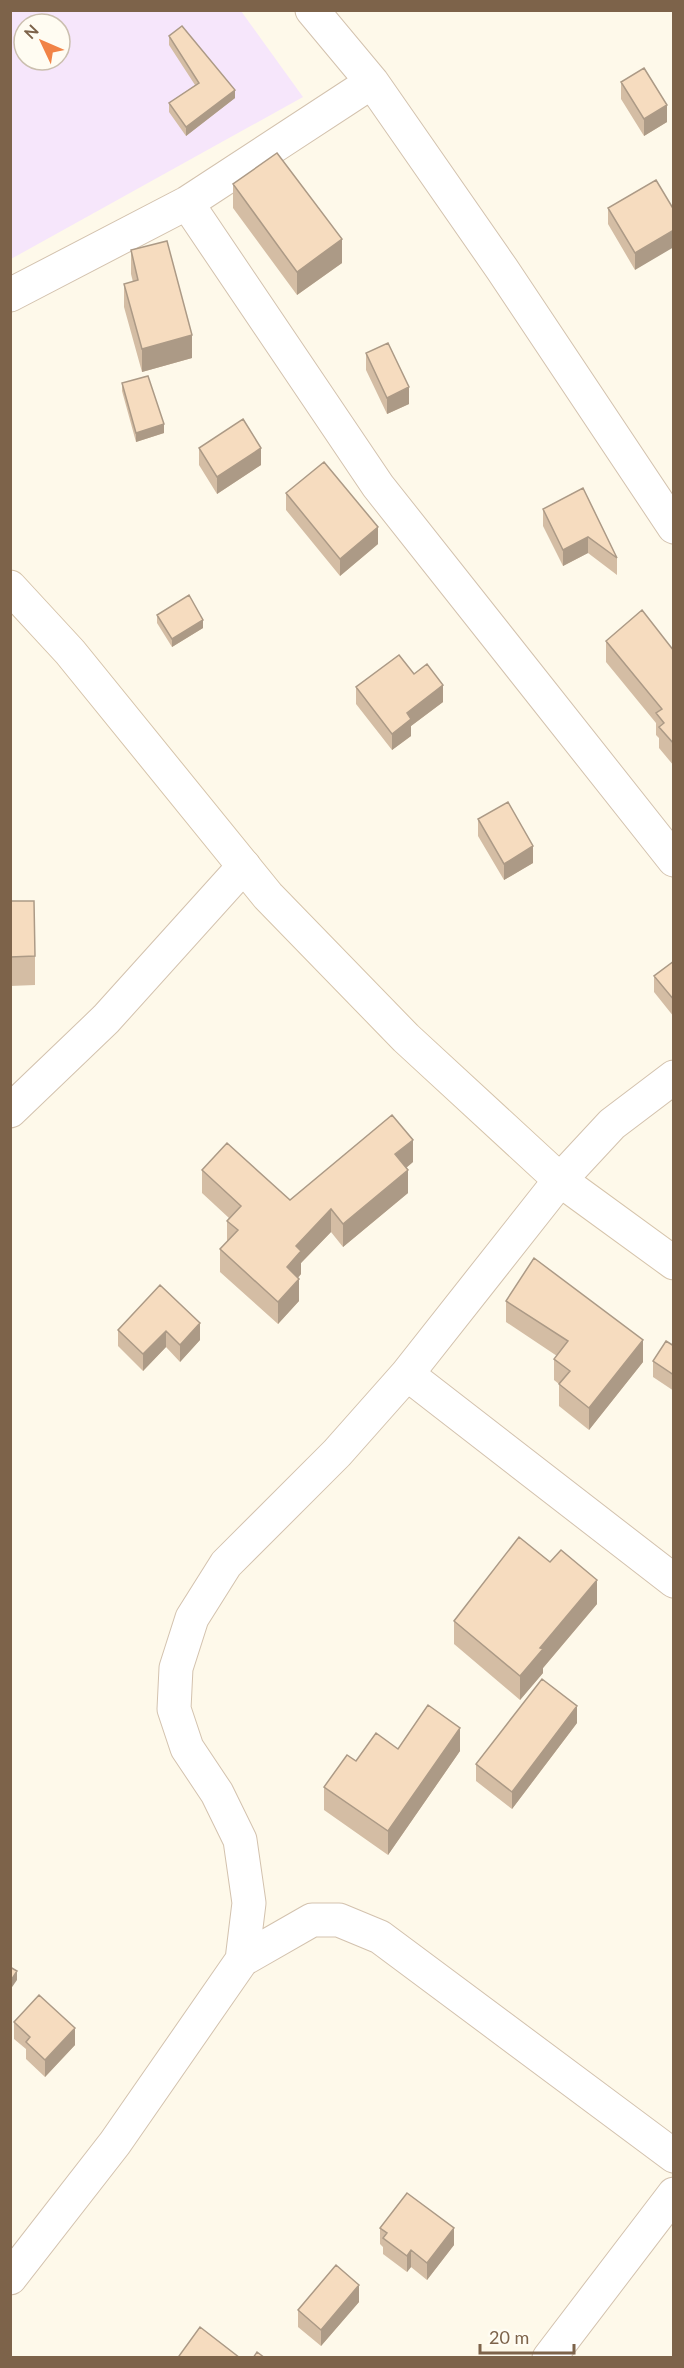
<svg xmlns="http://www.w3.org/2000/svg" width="684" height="2368" font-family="Lato,sans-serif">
	<rect width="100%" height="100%" fill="#fef9ea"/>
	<path fill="#f6e6fb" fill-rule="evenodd" d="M 11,11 L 241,11 L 303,97 L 11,259 ZM 24,24 L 60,24 L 60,60 L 24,60 Z"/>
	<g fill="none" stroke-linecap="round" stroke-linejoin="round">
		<defs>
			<path id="street" d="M 312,10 L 372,82 L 502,269 L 674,527
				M 187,203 L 378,486 L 674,860
				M 10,295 L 187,203 L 372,82
				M 10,1111 L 106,1019 L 244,866
				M 407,1374 L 674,1581
				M 242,1960 L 249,1903 L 240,1840 L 217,1793 L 187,1748 L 174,1709 L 176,1668 L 192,1618 L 226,1564 L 337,1453 L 407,1374 L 560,1180 L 612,1124 L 674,1077
				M 10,2278 L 115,2143 L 242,1960 L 312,1920 L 339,1920 L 380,1937 L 674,2156
				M 549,2358 L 674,2194"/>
			<path id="secondary" d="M 10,587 L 70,652 L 268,896 L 406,1038 L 560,1180 L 674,1263"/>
		</defs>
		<use href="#street" stroke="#d3c2ae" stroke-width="35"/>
		<use href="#secondary" stroke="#d6c4ab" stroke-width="35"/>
		<use href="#street" stroke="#fff" stroke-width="33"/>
		<use href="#secondary" stroke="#fff" stroke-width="33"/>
	</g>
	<path fill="#d4bda4" d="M 169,36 L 235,98 L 186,136 L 169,112 L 169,103 L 195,85 L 169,45 Z
		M 621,82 L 667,122 L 644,136 L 621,99 Z
		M 656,180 L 635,270 L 608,224 L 608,208 Z
		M 233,184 L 342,263 L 297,295 L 233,208 Z
		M 131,250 L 192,358 L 142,372 L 124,307 L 124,284 L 133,282 L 131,274 Z
		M 366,353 L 409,404 L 387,414 L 366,370 Z
		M 122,383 L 164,433 L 136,442 L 122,391 Z
		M 199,448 L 261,465 L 217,494 L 199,465 Z
		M 583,488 L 617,558 L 617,575 L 588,553 L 563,566 L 543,526 L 543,509 Z
		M 286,493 L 378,544 L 340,576 L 286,510 Z
		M 157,615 L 203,628 L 172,647 L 157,623 Z
		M 606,641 L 674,651 L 674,766 L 659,748 L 659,738 L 656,735 L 656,723 L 606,662 Z
		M 414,674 L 443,702 L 411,726 L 411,736 L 392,750 L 356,704 L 356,687 Z
		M 478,819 L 533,863 L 504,880 L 478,836 Z
		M 10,901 L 35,956 L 35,985 L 10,986 Z
		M 674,961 L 674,1017 L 654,992 L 654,976 Z
		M 413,1162 L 406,1168 L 408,1193 L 343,1247 L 331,1232 L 301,1263 L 301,1274 L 298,1278 L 299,1301 L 278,1324 L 220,1272 L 220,1249 L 227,1242 L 227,1221 L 229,1218 L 202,1193 L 202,1170 L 290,1200 Z
		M 506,1301 L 643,1362 L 589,1430 L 559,1406 L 559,1384 L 554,1380 L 554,1359 L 557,1356 L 506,1322 Z
		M 200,1323 L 200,1340 L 180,1362 L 166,1347 L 143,1371 L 118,1346 L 118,1330 Z
		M 674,1346 L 674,1391 L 653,1377 L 653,1361 Z
		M 597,1604 L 543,1668 L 543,1673 L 520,1700 L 454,1644 L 454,1621 Z
		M 577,1723 L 512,1809 L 476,1781 L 476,1764 Z
		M 460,1751 L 388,1855 L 324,1810 L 324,1787 L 356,1761 Z
		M 14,2022 L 75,2045 L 45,2077 L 26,2059 L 26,2049 L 14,2039 Z
		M 380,2228 L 454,2245 L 427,2280 L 411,2267 L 407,2272 L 383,2254 L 383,2247 L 380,2244 Z
		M 359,2302 L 321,2346 L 298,2327 L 298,2310 Z"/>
	<path fill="#ac9a86" d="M 235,90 L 235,98 L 186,136 L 186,127 Z
		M 667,105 L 667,122 L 644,136 L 644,119 Z
		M 674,230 L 674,247 L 635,270 L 635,253 Z
		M 342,239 L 342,263 L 297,295 L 297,272 Z
		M 192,335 L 192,358 L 142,372 L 142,349 Z
		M 409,387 L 409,404 L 387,414 L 387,398 Z
		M 164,424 L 164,433 L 136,442 L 136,433 Z
		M 261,448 L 261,465 L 217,494 L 217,477 Z
		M 378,527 L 378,544 L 340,576 L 340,559 Z
		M 588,537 L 588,553 L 563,566 L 563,550 Z
		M 203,620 L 203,628 L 172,647 L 172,639 Z
		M 443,685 L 443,702 L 411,726 L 411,736 L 392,750 L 392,734 L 407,713 Z
		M 533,846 L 533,863 L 504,880 L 504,864 Z
		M 413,1140 L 413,1162 L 395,1177 L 395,1154 Z
		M 408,1170 L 408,1193 L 343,1247 L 343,1224 Z
		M 331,1209 L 331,1232 L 301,1263 L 301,1274 L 287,1290 L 287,1267 L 296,1246 Z
		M 299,1279 L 299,1301 L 278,1324 L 278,1302 Z
		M 200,1323 L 200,1340 L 180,1362 L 180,1345 Z
		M 166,1331 L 166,1347 L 143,1371 L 143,1354 Z
		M 643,1340 L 643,1362 L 589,1430 L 589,1408 Z
		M 597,1580 L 597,1604 L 543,1668 L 543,1673 L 520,1700 L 520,1676 L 540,1648 Z
		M 577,1706 L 577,1723 L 512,1809 L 512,1792 Z
		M 460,1728 L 460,1751 L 388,1855 L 388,1831 Z
		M 17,1971 L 17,1980 L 10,1990 L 10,1982 Z
		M 75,2028 L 75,2045 L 45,2077 L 45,2060 Z
		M 454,2228 L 454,2245 L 427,2280 L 427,2263 Z
		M 411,2250 L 411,2267 L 407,2272 L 407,2256 Z
		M 359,2285 L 359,2302 L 321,2346 L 321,2330 Z"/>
	<path fill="#f6dcbf" stroke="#ac9a86" stroke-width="1.5" d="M 182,26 L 235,90 L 186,127 L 169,103 L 199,83 L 169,36 Z
		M 644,68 L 667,105 L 644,119 L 621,82 Z
		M 277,153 L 342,239 L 297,272 L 233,184 Z
		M 656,180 L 674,210 L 674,230 L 635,253 L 608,208 Z
		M 167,241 L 192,335 L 142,349 L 124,284 L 138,280 L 131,250 Z
		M 388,343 L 409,387 L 387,398 L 366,353 Z
		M 148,376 L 164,424 L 136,433 L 122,383 Z
		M 243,419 L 261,448 L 217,477 L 199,448 Z
		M 324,462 L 378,527 L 340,559 L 286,493 Z
		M 583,488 L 617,558 L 588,537 L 563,550 L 543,509 Z
		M 189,595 L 203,620 L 172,639 L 157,615 Z
		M 642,610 L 674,651 L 674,744 L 659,727 L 664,723 L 656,713 L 662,709 L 606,641 Z
		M 399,655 L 414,674 L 427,664 L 443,685 L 407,713 L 411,719 L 392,734 L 356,687 Z
		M 508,802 L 533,846 L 504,864 L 478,819 Z
		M 10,901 L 34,901 L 35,956 L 10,957 Z
		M 674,961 L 674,1000 L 654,976 Z
		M 392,1115 L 413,1140 L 395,1154 L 408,1170 L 343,1224 L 331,1209 L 296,1246 L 301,1251 L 287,1267 L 299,1279 L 278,1302 L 220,1249 L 238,1230 L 227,1221 L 241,1206 L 202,1170 L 227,1143 L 290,1200 Z
		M 534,1258 L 643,1340 L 589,1408 L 559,1384 L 570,1371 L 554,1359 L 568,1341 L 506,1301 Z
		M 160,1285 L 200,1323 L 180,1345 L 166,1331 L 143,1354 L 118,1330 Z
		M 666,1341 L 674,1346 L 674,1375 L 653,1361 Z
		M 519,1537 L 550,1562 L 561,1550 L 597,1580 L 540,1648 L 543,1649 L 520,1676 L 454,1621 Z
		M 542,1679 L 577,1706 L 512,1792 L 476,1764 Z
		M 428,1705 L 460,1728 L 388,1831 L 324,1787 L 347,1755 L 356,1761 L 376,1733 L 398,1749 Z
		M 10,1967 L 17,1971 L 10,1982 Z
		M 39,1995 L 75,2028 L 45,2060 L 26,2042 L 30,2037 L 14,2022 Z
		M 407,2193 L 454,2228 L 427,2263 L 411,2250 L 407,2256 L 383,2238 L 387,2233 L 380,2228 Z
		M 336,2265 L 359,2285 L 321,2330 L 298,2310 Z
		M 200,2327 L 240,2358 L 180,2358 L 179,2356 Z
		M 257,2352 L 265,2358 L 253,2358 Z"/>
	<rect width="684" height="2368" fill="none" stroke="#7d634a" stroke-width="24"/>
	<g transform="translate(42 42) rotate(314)"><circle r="28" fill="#fffcf2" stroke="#cbbfaf" stroke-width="1.5"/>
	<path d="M0-4.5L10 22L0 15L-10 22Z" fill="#f18346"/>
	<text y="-9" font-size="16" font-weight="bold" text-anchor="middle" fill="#7d634a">N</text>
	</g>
	<path d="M480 2344v9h94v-9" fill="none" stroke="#7d634a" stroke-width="3"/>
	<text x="489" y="2344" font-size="18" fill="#7d634a" stroke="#fffcf2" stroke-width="4.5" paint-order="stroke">20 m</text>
</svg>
